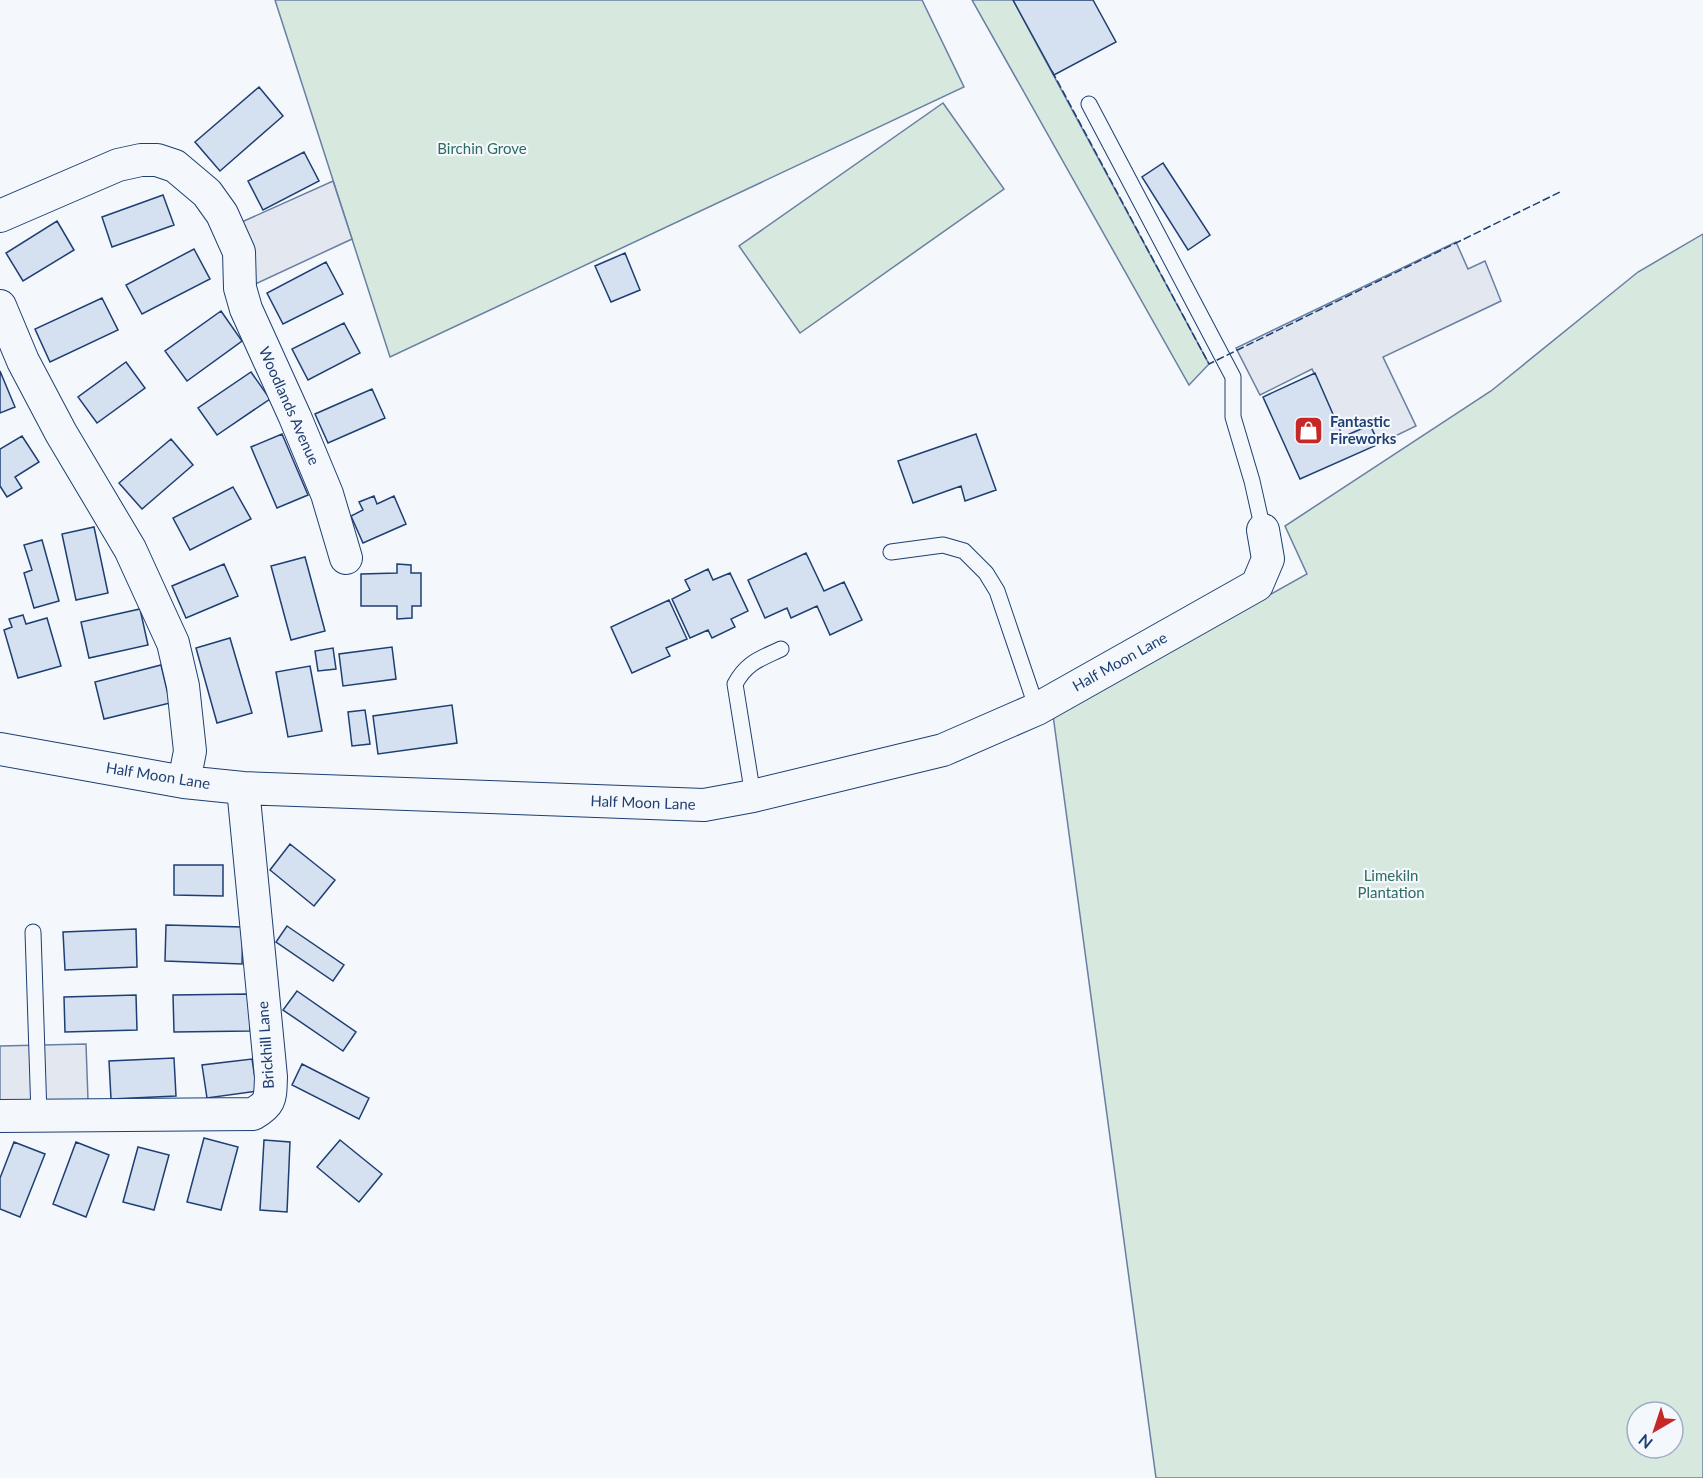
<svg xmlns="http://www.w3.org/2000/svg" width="1703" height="1478" font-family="Lato,sans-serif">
	<rect width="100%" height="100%" fill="#f4f7fb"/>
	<path fill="#d7e8df" stroke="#687fa3" stroke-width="1.5" fill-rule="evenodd" d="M 275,0 L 922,0 L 964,87 L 390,357 Z
		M 972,0 L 1013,0 L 1209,364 L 1189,385 Z
		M 943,103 L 1004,189 L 800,333 L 739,246 Z
		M 1703,234 L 1703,1478 L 1156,1478 L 1053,715 L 1307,574 L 1285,526 L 1491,391 L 1638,272 ZM 1637,1412 L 1673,1412 L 1673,1448 L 1637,1448 Z"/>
	<path fill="#e3e8f0" stroke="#687fa3" stroke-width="1.5" d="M 333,181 L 352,239 L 251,286 L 235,225 Z
		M 1456,242 L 1468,269 L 1485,261 L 1501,301 L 1383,357 L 1416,426 L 1379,444 L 1370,425 L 1343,437 L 1312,369 L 1260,395 L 1236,348 Z
		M 86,1044 L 88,1100 L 0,1102 L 0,1046 Z"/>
	<path fill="#d5e0f0" stroke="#1d3f73" stroke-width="1.5" d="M 1013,0 L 1093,0 L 1116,42 L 1054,75 Z
		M 259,87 L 283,116 L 220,171 L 195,142 Z
		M 304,152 L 319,181 L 263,210 L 248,181 Z
		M 1163,163 L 1210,235 L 1188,250 L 1142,177 Z
		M 163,195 L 174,225 L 112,247 L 102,217 Z
		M 57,221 L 74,250 L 23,281 L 6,253 Z
		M 194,249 L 210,279 L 142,314 L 126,285 Z
		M 625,253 L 640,290 L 611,302 L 595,266 Z
		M 326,262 L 343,294 L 283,324 L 267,293 Z
		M 102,298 L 118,330 L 50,362 L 35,329 Z
		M 221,311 L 242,341 L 187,381 L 165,351 Z
		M 344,323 L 360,353 L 308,380 L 292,349 Z
		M 126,362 L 145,388 L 97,423 L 78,397 Z
		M 0,371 L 15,407 L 0,413 Z
		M 251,372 L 270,399 L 217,435 L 198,408 Z
		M 1315,373 L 1343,437 L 1370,425 L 1379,444 L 1300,479 L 1263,397 Z
		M 372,389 L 385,418 L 328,443 L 315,414 Z
		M 282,434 L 308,495 L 277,508 L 251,447 Z
		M 976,434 L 996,490 L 965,501 L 961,486 L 913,503 L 898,461 Z
		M 22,436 L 39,462 L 15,477 L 22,488 L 7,497 L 0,486 L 0,449 Z
		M 171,439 L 193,465 L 142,509 L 119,483 Z
		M 233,487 L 251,519 L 190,550 L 173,518 Z
		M 374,496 L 377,504 L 394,496 L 406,524 L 363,543 L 351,516 L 363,510 L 359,502 Z
		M 94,527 L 108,593 L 76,600 L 62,534 Z
		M 42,540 L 59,601 L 34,608 L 24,573 L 32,570 L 24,545 Z
		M 806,553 L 824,591 L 844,582 L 862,620 L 830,635 L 817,606 L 791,618 L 787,608 L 765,618 L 748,580 Z
		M 305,557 L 325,631 L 291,640 L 271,566 Z
		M 224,564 L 238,596 L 186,618 L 172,586 Z
		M 397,564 L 411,565 L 411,573 L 421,573 L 421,606 L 412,606 L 412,618 L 397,619 L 397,606 L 361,606 L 361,574 L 397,573 Z
		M 708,569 L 713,580 L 730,573 L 748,611 L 731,619 L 735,627 L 712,638 L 708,630 L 690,638 L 672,599 L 690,590 L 685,580 Z
		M 669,600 L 687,639 L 666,648 L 670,656 L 632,673 L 611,627 Z
		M 140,609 L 148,645 L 89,658 L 81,622 Z
		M 23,615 L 26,624 L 47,618 L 61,666 L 18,678 L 4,630 L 12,627 L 9,619 Z
		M 230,638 L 252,713 L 217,723 L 196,648 Z
		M 392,647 L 396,679 L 343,686 L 339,654 Z
		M 333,648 L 336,669 L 318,671 L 315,651 Z
		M 161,665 L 170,703 L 104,719 L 95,682 Z
		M 310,666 L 322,731 L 288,737 L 276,672 Z
		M 452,705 L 457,743 L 378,754 L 373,716 Z
		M 365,710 L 370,744 L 352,746 L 348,712 Z
		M 290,844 L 335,880 L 314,906 L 270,870 Z
		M 174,865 L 223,865 L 223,896 L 174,895 Z
		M 166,925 L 243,927 L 242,964 L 165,961 Z
		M 287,926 L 344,965 L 333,981 L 276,942 Z
		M 136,929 L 137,967 L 65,970 L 63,932 Z
		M 297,991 L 356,1032 L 343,1051 L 283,1010 Z
		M 249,994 L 250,1031 L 174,1032 L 173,995 Z
		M 136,995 L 137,1030 L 65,1032 L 64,997 Z
		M 174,1058 L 176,1096 L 111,1099 L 109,1061 Z
		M 252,1059 L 257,1091 L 207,1098 L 202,1065 Z
		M 302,1064 L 369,1098 L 359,1119 L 292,1085 Z
		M 204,1138 L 238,1147 L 221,1210 L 187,1202 Z
		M 264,1140 L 290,1142 L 287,1212 L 260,1210 Z
		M 340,1140 L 382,1174 L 359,1202 L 317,1167 Z
		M 14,1142 L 45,1154 L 20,1217 L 0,1209 L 0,1178 Z
		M 76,1142 L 109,1155 L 86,1217 L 53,1204 Z
		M 138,1147 L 169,1155 L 154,1210 L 123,1202 Z"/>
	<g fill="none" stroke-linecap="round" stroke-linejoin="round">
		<defs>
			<path id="service" d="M 1089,104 L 1233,377 L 1233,417 L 1252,481 L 1263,530
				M 891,552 L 943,545 L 964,551 L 986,573 L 997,591 L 1037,709
				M 753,796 L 735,684 C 747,662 760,659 781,649
				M 33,932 L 39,1115"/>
			<path id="minor" d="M 0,216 L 118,165 L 141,160 L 157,160 L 175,166 L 207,193 L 222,214 L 239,252 L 240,288 L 246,309 L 295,417 L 327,494 L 346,558
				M 0,306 L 23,361 L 61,433 L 130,549 L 173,643 L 183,686 L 190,751 L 184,782
				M 0,749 L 184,782 L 243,788 L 704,805 L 753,796 L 943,750 L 1037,709 L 1257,585 L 1268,559 L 1263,530
				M 0,1116 L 253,1114 C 272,1103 270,1098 271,1077 L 243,788"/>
		</defs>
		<use href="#service" stroke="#1d3f73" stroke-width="17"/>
		<use href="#minor" stroke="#1d3f73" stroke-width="34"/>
		<use href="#service" stroke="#f4f7fb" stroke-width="15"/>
		<use href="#minor" stroke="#f4f7fb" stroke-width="32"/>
		<path stroke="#1d3f73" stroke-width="1.5" stroke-dasharray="8 3" stroke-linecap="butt" d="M 1052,71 L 1209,364 L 1560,192"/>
	</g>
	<defs>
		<symbol id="shop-square" viewBox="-11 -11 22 22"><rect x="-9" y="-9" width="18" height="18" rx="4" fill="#c62828" stroke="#f4f7fb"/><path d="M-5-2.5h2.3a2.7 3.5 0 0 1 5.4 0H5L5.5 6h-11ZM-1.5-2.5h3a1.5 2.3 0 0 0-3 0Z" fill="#fff"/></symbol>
	</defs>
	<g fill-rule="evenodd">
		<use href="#shop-square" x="1292" y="414" width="33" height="33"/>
	</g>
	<g text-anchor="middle" stroke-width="4.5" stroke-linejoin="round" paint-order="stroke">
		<g font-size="15" fill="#2c6c60" stroke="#f4f7fb">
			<text x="482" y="154">Birchin Grove</text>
			<text x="1391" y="881">Limekiln<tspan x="1391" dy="17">Plantation</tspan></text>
		</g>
		<g font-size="15" fill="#1d3f73" stroke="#f4f7fb">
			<text transform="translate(289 406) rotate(66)" y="5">Woodlands Avenue</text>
			<text transform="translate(1120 662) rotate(-29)" y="5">Half Moon Lane</text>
			<text transform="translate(158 776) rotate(9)" y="5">Half Moon Lane</text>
			<text transform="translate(643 803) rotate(2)" y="5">Half Moon Lane</text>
			<text transform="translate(266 1045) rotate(-94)" y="5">Brickhill Lane</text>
		</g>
		<g font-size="15" font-weight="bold" fill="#1d3f73" stroke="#f4f7fb" text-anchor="start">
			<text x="1330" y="427">Fantastic<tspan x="1330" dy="17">Fireworks</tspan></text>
		</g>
	</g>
	<g transform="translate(1655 1430) rotate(219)"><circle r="28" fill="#f4f7fb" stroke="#9eadc5" stroke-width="1.5"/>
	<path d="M0-4.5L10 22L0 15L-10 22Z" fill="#c62828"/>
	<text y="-9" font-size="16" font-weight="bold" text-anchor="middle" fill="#1d3f73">N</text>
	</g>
</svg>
